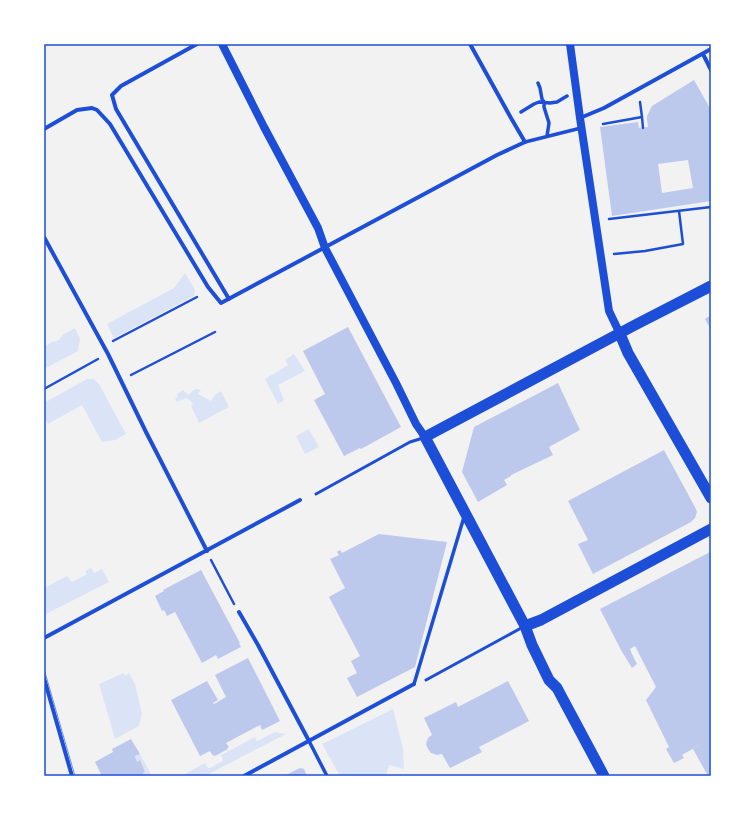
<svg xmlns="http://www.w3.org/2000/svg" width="755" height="820" font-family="Figtree,sans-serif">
	<rect width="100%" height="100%" fill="#f2f2f2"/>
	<path fill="#dbe4f7" d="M 185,273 L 195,290 L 194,296 L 114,338 L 107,324 L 174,288 Z
		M 75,328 L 80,339 L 78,351 L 44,369 L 44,347 L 52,342 L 52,341 L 54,342 L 60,339 L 60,336 L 61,337 L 62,337 L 62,335 Z
		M 294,354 L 305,371 L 278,385 L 284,400 L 278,404 L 265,379 L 288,365 L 285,360 Z
		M 87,379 L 94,379 L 99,384 L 126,434 L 115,440 L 102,442 L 82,405 L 48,424 L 44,416 L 44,403 Z
		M 195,389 L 201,390 L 198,394 L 211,401 L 215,395 L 221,391 L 229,407 L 199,423 L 191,406 L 193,405 L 190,400 L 189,401 L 188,398 L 186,399 L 186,398 L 177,402 L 175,398 L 178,397 L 177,394 L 183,390 L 188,395 Z
		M 309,429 L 319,447 L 305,454 L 296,436 Z
		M 91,568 L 94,573 L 102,569 L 109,582 L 44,615 L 44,588 L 67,576 L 72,582 L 87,574 L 85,571 Z
		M 124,673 L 125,676 L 129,673 L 135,684 L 142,714 L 139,726 L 115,739 L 99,684 Z
		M 393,709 L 403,748 L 404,769 L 389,765 L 386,776 L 340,776 L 322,744 Z
		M 275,732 L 286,734 L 205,776 L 186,776 L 185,774 L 205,763 L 208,768 L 210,768 L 223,761 L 222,760 L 223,759 L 221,755 L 255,737 L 257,741 Z
		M 140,754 L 152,776 L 144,776 L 143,773 L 145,772 L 140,761 L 137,762 L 135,756 Z"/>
	<path fill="#bdc9ec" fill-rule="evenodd" d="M 694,80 L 711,110 L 711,201 L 612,216 L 600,127 L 638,122 L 639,128 L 648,127 L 647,120 L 647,116 L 652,106 ZM 688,160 L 693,188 L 662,193 L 658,164 Z
		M 711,315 L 711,330 L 705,319 Z
		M 348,327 L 401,427 L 361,449 L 360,448 L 344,456 L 314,400 L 325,394 L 303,351 Z
		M 558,383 L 580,430 L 549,447 L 553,455 L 511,475 L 511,476 L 504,480 L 507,485 L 478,502 L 462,472 L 474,427 Z
		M 664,450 L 696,509 L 697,512 L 695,518 L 691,522 L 593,574 L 578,544 L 588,540 L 568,501 Z
		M 379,534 L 447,542 L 415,667 L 357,697 L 347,678 L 357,673 L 351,661 L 360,656 L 329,597 L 345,588 L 330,559 L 339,555 L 337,552 L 340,550 L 342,553 Z
		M 710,552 L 711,554 L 711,776 L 708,776 L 693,749 L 703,743 L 682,755 L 684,758 L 674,763 L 666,749 L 669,747 L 646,700 L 656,687 L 635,646 L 630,649 L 631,651 L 631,652 L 637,664 L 632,668 L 621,650 L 600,609 Z
		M 201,570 L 240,643 L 239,643 L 241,647 L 218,659 L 216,655 L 202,663 L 175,612 L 167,616 L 164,610 L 162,611 L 155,596 L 164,591 L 163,590 Z
		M 248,658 L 280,721 L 262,730 L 260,725 L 226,743 L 229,747 L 227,748 L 228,749 L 215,756 L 214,755 L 213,756 L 210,751 L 200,756 L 171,700 L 207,681 L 218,700 L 213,703 L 214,704 L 226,697 L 215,675 Z
		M 508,681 L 529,721 L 479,747 L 482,752 L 450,768 L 442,754 L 437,755 L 431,753 L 428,749 L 426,744 L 428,738 L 432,735 L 424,718 L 456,702 L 458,707 Z
		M 131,739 L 140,754 L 135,756 L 137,762 L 140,760 L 145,772 L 143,773 L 144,776 L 102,776 L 95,762 L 113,752 L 112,749 Z
		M 300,768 L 304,769 L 307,776 L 284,776 Z"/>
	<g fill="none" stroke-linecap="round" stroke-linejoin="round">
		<path stroke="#1d4ed8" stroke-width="2.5" d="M 640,102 L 642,117
			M 603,124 L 642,117 L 643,128
			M 609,219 L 711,207
			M 614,254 L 645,251 L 683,244 L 679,211
			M 113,341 L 197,297
			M 131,375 L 215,332
			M 44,389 L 98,359
			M 211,560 L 234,604"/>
		<path stroke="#1d4ed8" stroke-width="3" d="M 316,494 L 410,442 L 423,438
			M 426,680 L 523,627"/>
		<path stroke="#1d4ed8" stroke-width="3.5" d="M 538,83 L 540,88 L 542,99 L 544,102 L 544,107 L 549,123 L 547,136
			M 521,112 L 534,104 L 539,102 L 550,103 L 557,102 L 567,96
			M 525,142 L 581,128
			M 414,684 L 464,517
			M 309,741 L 327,776"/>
		<path stroke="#1d4ed8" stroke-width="4" d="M 197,44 L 121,86 L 112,95 L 116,109 L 229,299
			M 703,54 L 711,70
			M 580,118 L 604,108 L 711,49
			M 44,129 L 77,110 L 92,108 L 97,110 L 110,124 L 208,287 L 221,303 L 497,155 L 525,142 L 511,118 L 470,44
			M 44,237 L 108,354 L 146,432 L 207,551
			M 239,612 L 258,645 L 309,741
			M 44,638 L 300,500
			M 44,678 L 72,776
			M 244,776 L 414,684"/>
		<path stroke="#1d4ed8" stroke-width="8" d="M 222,44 L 264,127 L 318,228 L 325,248 L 396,383 L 416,424 L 425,437
			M 570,44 L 580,118 L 609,311 L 620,334"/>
		<path stroke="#1d4ed8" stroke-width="11" d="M 620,334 L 628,353 L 711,498
			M 525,626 L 541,620 L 711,529
			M 604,776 L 557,688 L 549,680 L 532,645 L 525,626 L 425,437 L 635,325 L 711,286"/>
		<path stroke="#7290e2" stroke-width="1" d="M 44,669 L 75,776"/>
	</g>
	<rect width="755" height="820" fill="none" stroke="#ffffff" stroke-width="90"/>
	<rect x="45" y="45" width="665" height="730" fill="none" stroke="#1d4ed8" stroke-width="1.5"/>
</svg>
